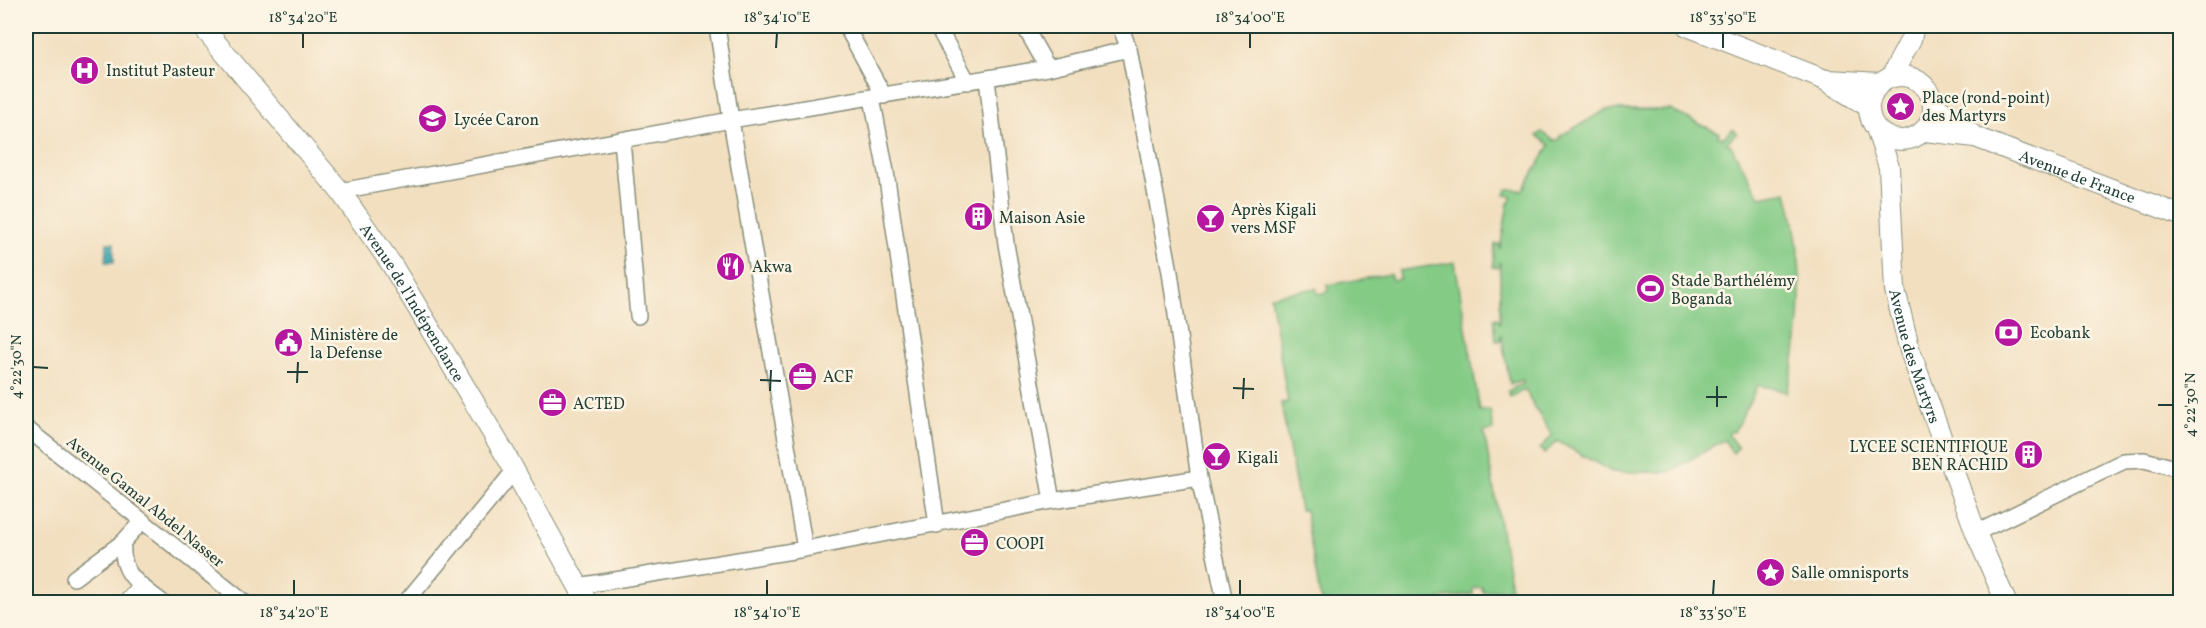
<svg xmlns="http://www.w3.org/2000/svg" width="2206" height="628" font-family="Vollkorn,serif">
	<defs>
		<pattern id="water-rules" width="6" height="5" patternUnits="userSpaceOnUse" patternTransform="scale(1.5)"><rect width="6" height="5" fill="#3babb8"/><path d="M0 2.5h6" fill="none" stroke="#318c96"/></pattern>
	</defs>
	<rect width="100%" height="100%" fill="#fcf5e5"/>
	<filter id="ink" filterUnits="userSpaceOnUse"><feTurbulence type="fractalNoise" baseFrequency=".0167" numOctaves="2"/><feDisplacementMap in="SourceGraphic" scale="12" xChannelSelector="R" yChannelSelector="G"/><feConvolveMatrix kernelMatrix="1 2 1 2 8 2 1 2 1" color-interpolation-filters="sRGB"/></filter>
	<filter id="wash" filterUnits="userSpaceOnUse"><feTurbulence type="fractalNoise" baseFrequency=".008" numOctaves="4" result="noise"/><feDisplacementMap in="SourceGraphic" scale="24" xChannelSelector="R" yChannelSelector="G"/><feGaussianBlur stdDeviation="1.35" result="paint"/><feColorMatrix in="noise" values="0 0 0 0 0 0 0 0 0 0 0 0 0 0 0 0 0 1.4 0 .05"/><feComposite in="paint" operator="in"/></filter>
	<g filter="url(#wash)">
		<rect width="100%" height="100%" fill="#f2dfc0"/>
		<path fill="#84cb86" stroke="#52845d" stroke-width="1.5" d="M 1606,110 L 1670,110 L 1719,133 L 1718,136 L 1722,138 L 1733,129 L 1737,133 L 1726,143 L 1730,144 L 1760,197 L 1787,192 C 1805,257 1804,327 1787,392 L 1758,385 L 1734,432 L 1731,431 L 1728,435 L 1738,448 L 1733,453 L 1724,440 L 1669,472 L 1612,472 L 1557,441 L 1544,454 L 1540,449 L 1552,436 L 1525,390 L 1510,397 L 1508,391 L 1524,383 L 1522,380 L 1510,384 L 1501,334 L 1500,341 L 1496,341 L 1494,318 L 1497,318 L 1500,323 L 1500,262 L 1497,268 L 1493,267 L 1495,244 L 1499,244 L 1500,249 L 1508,203 L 1510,202 L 1511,196 L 1505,195 L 1507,189 L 1523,190 L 1550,145 L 1537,136 L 1542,132 L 1555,141 L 1560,139 L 1560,136 Z
			M 1455,262 L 1480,411 L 1490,410 L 1493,430 L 1484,432 L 1511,588 L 1483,592 L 1482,587 L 1473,588 L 1473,594 L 1420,602 L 1321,602 L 1305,510 L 1300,510 L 1281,403 L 1288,402 L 1270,296 L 1316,288 L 1318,294 L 1328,292 L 1327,285 L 1390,274 L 1392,280 L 1400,279 L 1399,271 Z"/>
		<path fill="url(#water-rules)" stroke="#2d7476" stroke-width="1.5" d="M 107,243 L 114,243 L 114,262 L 106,262 Z"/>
	</g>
	<g filter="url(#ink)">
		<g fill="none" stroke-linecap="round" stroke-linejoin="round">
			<defs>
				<path id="minor" d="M 717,26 L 731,120 L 805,549
					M 846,26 L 884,96
					M 937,26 L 968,82
					M 1024,26 L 1048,68
					M 1120,26 L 1129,49 L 1170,272 L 1199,478 L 1225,602
					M 987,79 L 1006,244 L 1052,501
					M 872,98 L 886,172 L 937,525
					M 622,140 L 638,316
					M 340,191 L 731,120 L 1048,68 L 1129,49
					M 26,428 L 244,602
					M 1976,533 L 2124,461 L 2144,460 L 2180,469
					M 123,542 C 120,575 139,584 162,602
					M 74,578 L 123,542 L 142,521
					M 578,586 L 805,549 L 1052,501 L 1199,478
					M 126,602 L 141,586
					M 406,602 L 514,471"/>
				<g id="major">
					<path id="s1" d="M 202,26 L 340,191 L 392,265 L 508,459 L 587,602"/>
					<path d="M 1687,26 L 1823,79 L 1869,107"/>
					<circle cx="1901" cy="108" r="32"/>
					<path d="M 1891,77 L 1911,39 L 1914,26"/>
					<path d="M 1828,80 L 1881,83"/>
					<path d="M 1934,105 L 1975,137"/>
					<path id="s2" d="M 1877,131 L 1889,167 L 1895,290 L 1910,351 L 1976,533 L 2006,602"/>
					<path id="s3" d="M 1925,131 L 1975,137 L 2180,215"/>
				</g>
			</defs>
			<use href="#minor" stroke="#888e7a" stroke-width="18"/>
			<use href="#major" stroke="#888e7a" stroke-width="22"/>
			<use href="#minor" stroke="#fff" stroke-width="15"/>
			<use href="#major" stroke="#fff" stroke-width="20"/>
		</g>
	</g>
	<path fill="none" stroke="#1f3d34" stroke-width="2" d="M 303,48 L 303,33M 776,48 L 777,33M 1250,48 L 1250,33M 1723,48 L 1723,33M 33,367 L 48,368M 287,372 L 308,372M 760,380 L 781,381M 297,383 L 298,362M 1233,388 L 1254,389M 770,391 L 771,370M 1706,397 L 1727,397M 1243,399 L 1244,378M 2158,405 L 2173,405M 1717,407 L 1717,386M 294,595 L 294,580M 767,595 L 767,580M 1240,595 L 1240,580M 1713,595 L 1714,580"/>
	<defs>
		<symbol id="hospital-disc" viewBox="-11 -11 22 22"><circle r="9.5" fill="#b5179e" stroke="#fcf5e5"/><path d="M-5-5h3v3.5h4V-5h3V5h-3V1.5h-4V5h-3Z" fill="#fff"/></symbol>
		<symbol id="sight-disc" viewBox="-11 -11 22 22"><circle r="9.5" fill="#b5179e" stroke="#fcf5e5"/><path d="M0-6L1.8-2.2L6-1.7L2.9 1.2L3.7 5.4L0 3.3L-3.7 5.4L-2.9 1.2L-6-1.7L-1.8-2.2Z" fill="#fff"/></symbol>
		<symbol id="school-disc" viewBox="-11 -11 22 22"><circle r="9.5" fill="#b5179e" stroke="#fcf5e5"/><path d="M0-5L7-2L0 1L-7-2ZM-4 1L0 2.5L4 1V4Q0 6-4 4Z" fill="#fff"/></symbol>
		<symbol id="building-disc" viewBox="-11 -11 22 22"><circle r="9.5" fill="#b5179e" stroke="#fcf5e5"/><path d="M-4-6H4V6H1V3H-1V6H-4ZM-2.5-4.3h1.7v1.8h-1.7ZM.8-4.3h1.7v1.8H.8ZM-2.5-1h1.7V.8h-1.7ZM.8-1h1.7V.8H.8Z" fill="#fff"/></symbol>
		<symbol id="bar-disc" viewBox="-11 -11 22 22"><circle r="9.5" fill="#b5179e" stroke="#fcf5e5"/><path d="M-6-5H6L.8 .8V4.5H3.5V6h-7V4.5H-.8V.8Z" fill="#fff"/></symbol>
		<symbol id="restaurant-disc" viewBox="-11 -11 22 22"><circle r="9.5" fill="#b5179e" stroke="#fcf5e5"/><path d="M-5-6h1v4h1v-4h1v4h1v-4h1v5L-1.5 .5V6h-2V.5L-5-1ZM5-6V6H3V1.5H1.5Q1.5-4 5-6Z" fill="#fff"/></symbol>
		<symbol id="stadium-disc" viewBox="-11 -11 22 22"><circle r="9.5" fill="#b5179e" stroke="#fcf5e5"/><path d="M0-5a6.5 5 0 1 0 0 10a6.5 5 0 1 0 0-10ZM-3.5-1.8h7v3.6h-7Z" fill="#fff"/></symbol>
		<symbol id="bank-disc" viewBox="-11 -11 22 22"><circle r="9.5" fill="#b5179e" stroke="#fcf5e5"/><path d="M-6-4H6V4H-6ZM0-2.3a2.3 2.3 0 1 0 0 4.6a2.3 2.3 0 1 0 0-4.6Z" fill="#fff"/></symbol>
		<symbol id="civic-disc" viewBox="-11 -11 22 22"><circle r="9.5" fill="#b5179e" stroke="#fcf5e5"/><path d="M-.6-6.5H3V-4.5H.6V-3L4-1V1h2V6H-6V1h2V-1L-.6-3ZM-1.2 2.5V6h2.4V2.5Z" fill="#fff"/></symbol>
		<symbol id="office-disc" viewBox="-11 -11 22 22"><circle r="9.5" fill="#b5179e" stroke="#fcf5e5"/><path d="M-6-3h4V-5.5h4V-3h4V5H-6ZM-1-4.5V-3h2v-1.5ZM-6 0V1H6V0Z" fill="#fff"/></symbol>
	</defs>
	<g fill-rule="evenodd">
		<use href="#hospital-disc" x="68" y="54" width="33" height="33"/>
		<use href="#sight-disc" x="1884" y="90" width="33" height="33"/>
		<use href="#school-disc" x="416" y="102" width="33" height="33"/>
		<use href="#building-disc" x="962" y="200" width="33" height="33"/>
		<use href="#bar-disc" x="1194" y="202" width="33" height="33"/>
		<use href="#restaurant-disc" x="714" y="250" width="33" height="33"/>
		<use href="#stadium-disc" x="1634" y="272" width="33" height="33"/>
		<use href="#bank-disc" x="1992" y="316" width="33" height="33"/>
		<use href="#civic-disc" x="272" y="326" width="33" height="33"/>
		<use href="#office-disc" x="786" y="360" width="33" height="33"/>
		<use href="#office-disc" x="536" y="386" width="33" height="33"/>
		<use href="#building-disc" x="2012" y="438" width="33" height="33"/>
		<use href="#bar-disc" x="1200" y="440" width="33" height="33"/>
		<use href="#office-disc" x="958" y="526" width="33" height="33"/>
		<use href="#sight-disc" x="1754" y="556" width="33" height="33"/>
	</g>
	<g text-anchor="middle" stroke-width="5" stroke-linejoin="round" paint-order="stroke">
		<g font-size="16" fill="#1f3d34" stroke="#fcf5e5" text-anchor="start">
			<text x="106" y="76">Institut Pasteur</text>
			<text x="1922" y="103">Place (rond-point)<tspan x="1922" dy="18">des Martyrs</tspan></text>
			<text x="454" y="125">Lycée Caron</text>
			<text x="1231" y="215">Après Kigali<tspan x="1231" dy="18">vers MSF</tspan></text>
			<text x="999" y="223">Maison Asie</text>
			<text x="752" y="272">Akwa</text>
			<text x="1671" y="286">Stade Barthélémy<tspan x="1671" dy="18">Boganda</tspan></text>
			<text x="2030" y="338">Ecobank</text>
			<text x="310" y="340">Ministère de<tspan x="310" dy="18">la Defense</tspan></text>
			<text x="823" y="382">ACF</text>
			<text x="573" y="409">ACTED</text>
			<text x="2008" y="452" text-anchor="end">LYCEE SCIENTIFIQUE<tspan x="2008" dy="18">BEN RACHID</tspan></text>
			<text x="1237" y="463">Kigali</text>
			<text x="996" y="549">COOPI</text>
			<text x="1791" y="578">Salle omnisports</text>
		</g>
		<g font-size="16" fill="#1f3d34" stroke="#fcf5e5">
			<text dy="6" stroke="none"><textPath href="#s3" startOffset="160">Avenue de France</textPath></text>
			<text dy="6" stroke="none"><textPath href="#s1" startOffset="348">Avenue de l'Indépendance</textPath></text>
			<text dy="6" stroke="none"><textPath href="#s2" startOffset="230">Avenue des Martyrs</textPath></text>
			<text transform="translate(146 501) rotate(39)" y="6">Avenue Gamal Abdel Nasser</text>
		</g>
	</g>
	<rect width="2206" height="628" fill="none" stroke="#fcf5e5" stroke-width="66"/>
	<rect x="33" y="33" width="2140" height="562" fill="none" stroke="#1f3d34" stroke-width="2"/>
	<g font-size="15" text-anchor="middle" fill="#1f3d34">
		<text x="303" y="22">18°34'20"E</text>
		<text x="777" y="22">18°34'10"E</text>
		<text x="1250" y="22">18°34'00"E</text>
		<text x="1723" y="22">18°33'50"E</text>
		<text transform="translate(16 367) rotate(-90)" y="5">4°22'30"N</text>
		<text transform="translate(2190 405) rotate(-90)" y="5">4°22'30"N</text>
		<text x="294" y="617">18°34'20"E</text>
		<text x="767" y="617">18°34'10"E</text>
		<text x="1240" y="617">18°34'00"E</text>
		<text x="1713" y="617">18°33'50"E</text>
	</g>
</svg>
